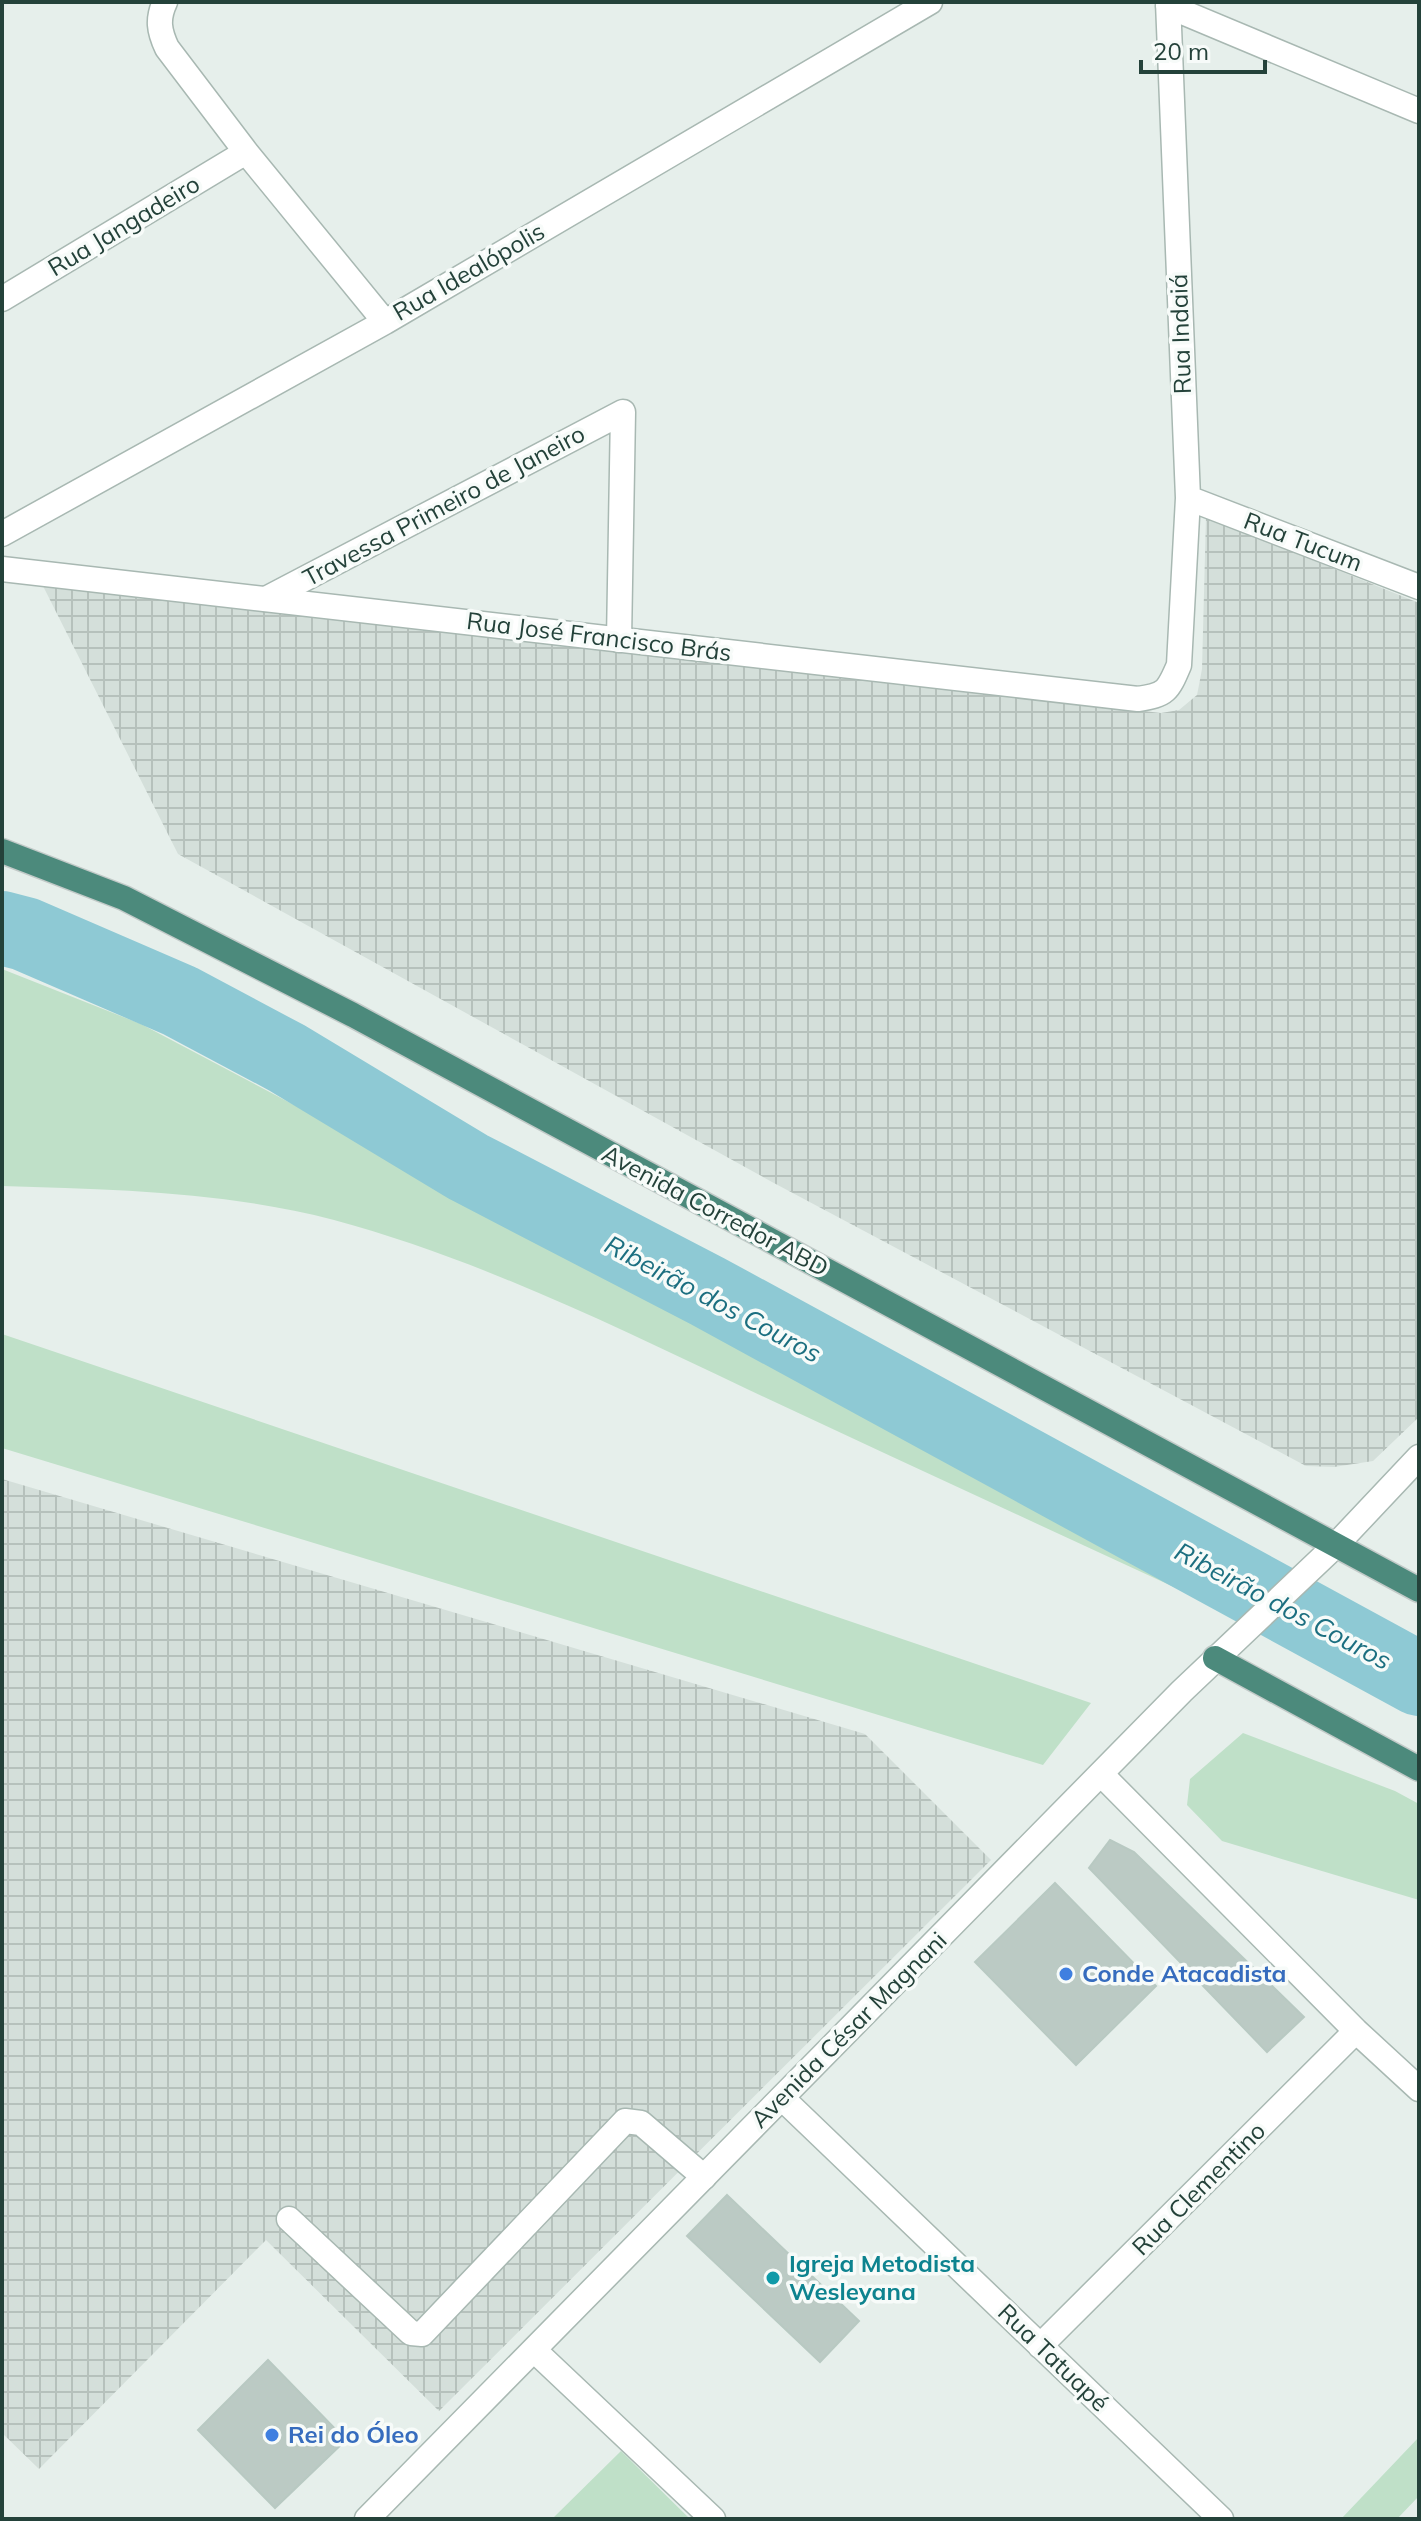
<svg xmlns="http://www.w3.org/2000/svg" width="1421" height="2521" font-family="Mulish,sans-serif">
	<defs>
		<pattern id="industrial-grid" width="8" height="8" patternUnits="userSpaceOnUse" patternTransform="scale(2)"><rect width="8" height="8" fill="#d4dfda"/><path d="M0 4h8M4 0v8" fill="none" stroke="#b6c1bc"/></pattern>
	</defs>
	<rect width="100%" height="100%" fill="#e6efeb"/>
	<path fill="url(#industrial-grid)" d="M 1206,517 L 1419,603 L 1419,1417 L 1373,1461 L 1334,1467 L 1306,1466 L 772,1182 L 178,854 L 43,586 L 1161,713 L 1179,710 L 1197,695 L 1199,685 L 1202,669 Z
		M 2,1479 L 865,1734 L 991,1860 L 439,2411 L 266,2240 L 39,2469 L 2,2433 Z"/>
	<path fill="#bfe0c8" d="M 2,969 L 141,1024 L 330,1124 L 517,1230 L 1186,1569 L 1176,1588 C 1033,1522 890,1456 747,1389 C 612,1325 478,1259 334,1220 C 227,1192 112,1189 2,1186 Z
		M 2,1334 L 1091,1703 L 1043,1765 L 2,1448 Z
		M 1243,1733 L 1395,1791 L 1419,1804 L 1419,1900 L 1222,1841 L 1187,1805 L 1190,1779 Z
		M 1419,2437 L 1419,2496 L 1397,2519 L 1341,2519 Z
		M 621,2451 L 690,2519 L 552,2519 Z"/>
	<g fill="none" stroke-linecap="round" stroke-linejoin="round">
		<path stroke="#8ec9d4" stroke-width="74" d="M 2,928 L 25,934 L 180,1001 L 287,1058 L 468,1167 L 707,1291 L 1419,1679"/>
	</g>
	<path fill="#bbcac4" stroke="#b8c9c2" stroke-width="2" d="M 1110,1840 L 1134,1852 L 1304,2017 L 1267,2052 L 1089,1868 Z
		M 1055,1883 L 1156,1986 L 1076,2065 L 975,1962 Z
		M 727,2195 L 859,2321 L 820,2362 L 687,2236 Z
		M 268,2360 L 346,2440 L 275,2508 L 198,2430 Z"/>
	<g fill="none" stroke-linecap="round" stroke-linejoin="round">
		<defs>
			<path id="service" d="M 266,599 L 623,412 L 619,640
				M 289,2219 L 411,2333 L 422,2334 L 625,2121 L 641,2123 L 704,2177"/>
			<path id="minor" d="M 165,2 C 157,19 159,31 167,48 L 246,152 L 385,322
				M 1168,6 L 1419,111
				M 2,299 L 246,152
				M 1188,498 L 1419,587
				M 2,534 L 385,322 L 930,2
				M 2,569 L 1138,699 C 1166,695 1168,691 1179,665 L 1188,498 L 1168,2
				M 1101,1774 L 1356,2031 L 1419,2089
				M 782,2098 L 1221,2519
				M 1040,2346 L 1356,2031"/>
			<path id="tertiary" d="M 534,2350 L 713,2519
				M 367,2519 L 1182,1691 L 1336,1545 L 1419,1457"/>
			<path id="trunk" d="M 2,851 L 124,898 L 353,1015 L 1419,1590
				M 1215,1658 L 1419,1769"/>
		</defs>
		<use href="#service" stroke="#a8b8b2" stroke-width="27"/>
		<use href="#minor" stroke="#a8b8b2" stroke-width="27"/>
		<use href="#tertiary" stroke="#a8b8b2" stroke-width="27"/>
		<use href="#trunk" stroke="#c2cac8" stroke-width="27"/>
		<use href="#service" stroke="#fff" stroke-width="24"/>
		<use href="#minor" stroke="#fff" stroke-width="24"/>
		<use href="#tertiary" stroke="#fff" stroke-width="24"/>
		<use href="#trunk" stroke="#4c8a7c" stroke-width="24"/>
	</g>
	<g fill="#3f7fe0" stroke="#f7fbf9" stroke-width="3">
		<circle cx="1066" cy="1974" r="8"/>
		<circle cx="272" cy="2435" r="8"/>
	</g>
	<circle fill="#0f9aa8" stroke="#f7fbf9" stroke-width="3" cx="773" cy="2278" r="8"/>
	<g text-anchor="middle" stroke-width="7" stroke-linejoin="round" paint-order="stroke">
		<g font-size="24" fill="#24423a" stroke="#f7fbf9">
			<text transform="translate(124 226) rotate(-31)" y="8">Rua Jangadeiro</text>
			<text transform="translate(469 272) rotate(-30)" y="8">Rua Idealópolis</text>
			<text transform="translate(1181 334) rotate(-92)" y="8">Rua Indaiá</text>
			<text transform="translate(444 506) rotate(-28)" y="8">Travessa Primeiro de Janeiro</text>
			<text transform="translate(1303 542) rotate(21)" y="8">Rua Tucum</text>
			<text transform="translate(599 637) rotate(7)" y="8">Rua José Francisco Brás</text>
			<text transform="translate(715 1211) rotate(28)" y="8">Avenida Corredor ABD</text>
			<text transform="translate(849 2030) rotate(-45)" y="8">Avenida César Magnani</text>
			<text transform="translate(1199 2189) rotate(-45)" y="8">Rua Clementino</text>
			<text transform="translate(1053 2358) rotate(44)" y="8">Rua Tatuapé</text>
		</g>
		<g font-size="24" font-weight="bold" fill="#366cbe" stroke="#f7fbf9" text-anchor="start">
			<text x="1082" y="1982">Conde Atacadista</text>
			<text x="288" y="2443">Rei do Óleo</text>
		</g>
		<g font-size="24" font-weight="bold" fill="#0d838f" stroke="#f7fbf9" text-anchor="start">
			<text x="789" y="2272">Igreja Metodista<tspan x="789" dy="28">Wesleyana</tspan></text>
		</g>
		<g font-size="26" font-style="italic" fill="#1c6f80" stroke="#f7fbf9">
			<text transform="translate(713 1299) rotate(28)" y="9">Ribeirão dos Couros</text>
			<text transform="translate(1283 1606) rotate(28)" y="9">Ribeirão dos Couros</text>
		</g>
	</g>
	<rect width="1421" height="2521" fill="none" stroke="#24423a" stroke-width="8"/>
	<path d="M1141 60v12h124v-12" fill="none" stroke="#24423a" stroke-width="4"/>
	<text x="1153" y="60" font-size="24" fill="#24423a" stroke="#f7fbf9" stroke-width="6" paint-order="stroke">20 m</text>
</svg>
